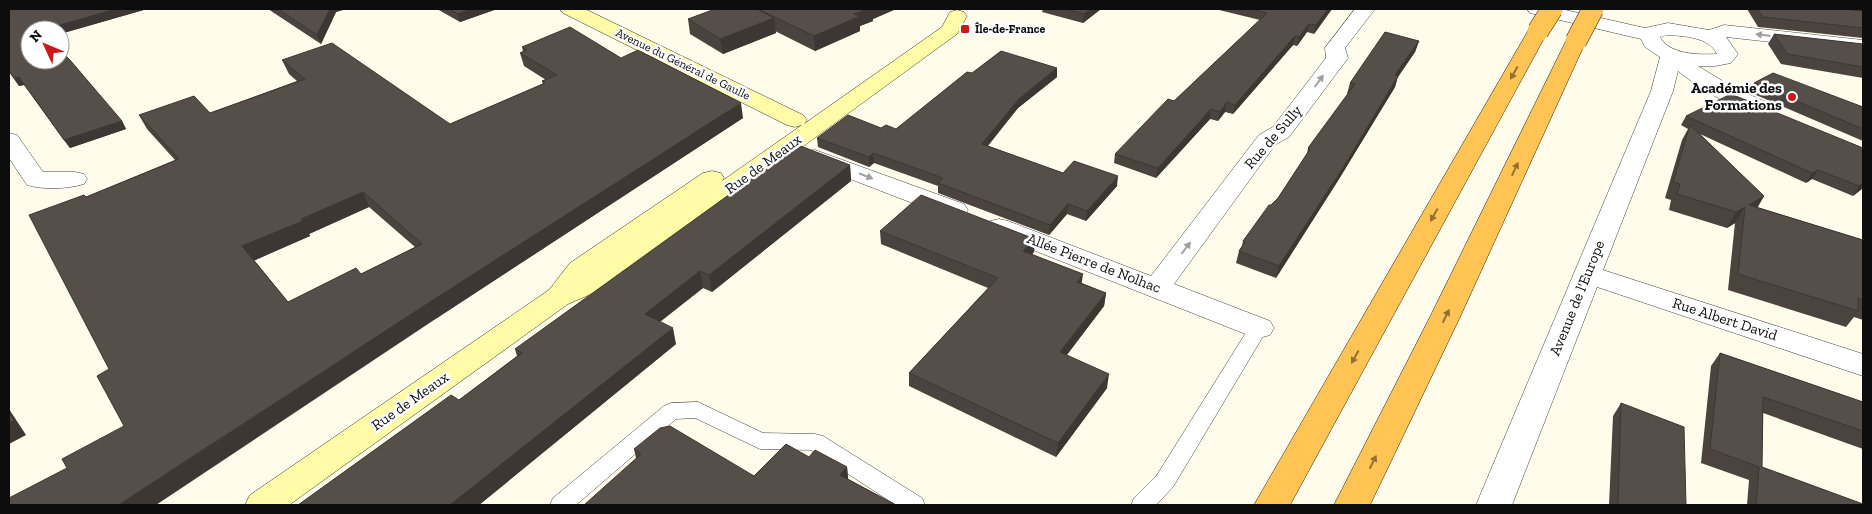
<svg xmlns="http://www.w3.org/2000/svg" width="1872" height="514" font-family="'Zilla Slab',serif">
	<rect width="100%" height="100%" fill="#fffcec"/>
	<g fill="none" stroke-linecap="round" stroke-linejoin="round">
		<defs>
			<path id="service" d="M 1259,322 L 1266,323 L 1268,328 L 1173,487 L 1156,505 L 1131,505 L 1134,498 L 1157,475 L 1252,323 Z
				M 698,402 L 763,433 L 815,434 L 823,436 L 922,498 L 925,505 L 896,505 L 811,450 L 760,449 L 695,418 L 676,419 L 576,505 L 550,505 L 553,498 L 664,406 L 671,403 Z"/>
			<path id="minor" d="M 1355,9 L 1375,9 L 1345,48 L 1348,58 L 1289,137 L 1275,145 L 1174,284 L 1270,321 L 1274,328 L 1270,335 L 1259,338 L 1248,335 L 990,233 L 986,227 L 990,221 L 999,219 L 1008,221 L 1151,276 L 1259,135 L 1273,127 L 1326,58 L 1325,48 Z
				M 1527,9 L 1561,9 L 1645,28 L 1668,23 L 1709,30 L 1724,25 L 1863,40 L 1863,52 L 1726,37 L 1738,54 L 1731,63 L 1715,66 L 1698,66 L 1734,88 L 1771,104 L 1774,109 L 1771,114 C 1747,120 1697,86 1678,71 L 1673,91 L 1603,270 L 1863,354 L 1863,376 L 1597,287 L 1512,505 L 1476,505 L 1651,91 L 1660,57 L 1645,47 L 1641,39 L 1530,13 ZM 1668,35 C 1684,36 1709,37 1717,54 C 1700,55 1669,55 1660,37 Z
				M 9,133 L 17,135 L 43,172 L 75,172 L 84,174 L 87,179 L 84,184 C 67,189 44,190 27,185 L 9,158 Z
				M 815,150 L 964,204 L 968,210 L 964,216 L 955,218 L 946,216 L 806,162 L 803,157 L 806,152 Z"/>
			<path id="secondary" d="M 560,9 L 585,9 L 803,115 L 807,120 L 804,124 L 942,27 L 950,12 L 957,10 L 964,12 L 967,16 L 957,34 L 614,284 L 568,304 L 289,505 L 245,505 L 250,495 L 549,290 L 570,263 L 703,173 L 712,171 L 721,173 L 724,178 L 722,181 L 802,125 L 795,127 L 787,125 L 563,13 Z"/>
			<path id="trunk" d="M 1538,25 L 1545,27 L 1548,31 L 1290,505 L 1254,505 L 1528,31 L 1531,27 Z
				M 1576,35 L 1583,37 L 1586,41 L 1460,317 L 1370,505 L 1334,505 L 1430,317 L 1566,41 L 1569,37 Z"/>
		</defs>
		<use href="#service" stroke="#404040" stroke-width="1"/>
		<use href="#minor" stroke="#404040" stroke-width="1"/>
		<use href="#secondary" stroke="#2f2f2f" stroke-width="1"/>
		<use href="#trunk" stroke="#1e1e1e" stroke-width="1"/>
		<use href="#service" fill="#fff" fill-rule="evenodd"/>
		<use href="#minor" fill="#fff" fill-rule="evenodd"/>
		<use href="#secondary" fill="#fffba7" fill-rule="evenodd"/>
		<use href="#trunk" fill="#ffc453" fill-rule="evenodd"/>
		<defs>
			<path id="trunk-bridge" d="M 1538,31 L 1552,9
				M 1576,41 L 1593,9"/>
		</defs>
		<use href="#trunk-bridge" stroke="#1e1e1e" stroke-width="22" stroke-linecap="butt"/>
		<use href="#trunk-bridge" stroke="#ffc453" stroke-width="21"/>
	</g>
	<path fill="#4a433e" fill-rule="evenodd" d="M 9,9 L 147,9 L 60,34 L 60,30 L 30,30 L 122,121 L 126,129 L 70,148 L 24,85 L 19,86 L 9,72 Z
		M 268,9 L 346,9 L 336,12 L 321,44 Z
		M 437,9 L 497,9 L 460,22 Z
		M 764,9 L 896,9 L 873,19 L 873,21 L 860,26 L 860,31 L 815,51 L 775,31 L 776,33 L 723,54 L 690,34 L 688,19 L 760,10 Z
		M 1043,9 L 1101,9 L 1083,23 L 1042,12 Z
		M 1215,9 L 1332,9 L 1314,34 L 1307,32 L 1297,46 L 1293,45 L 1233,114 L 1225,112 L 1218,121 L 1210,119 L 1156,178 L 1114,163 L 1115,154 L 1174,101 L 1260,20 Z
		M 1747,9 L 1843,9 L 1852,10 L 1851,9 L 1863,9 L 1863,38 L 1758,27 Z
		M 1774,34 L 1863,44 L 1863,78 L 1781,64 L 1768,44 Z
		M 1419,41 L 1415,52 L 1398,76 L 1395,87 L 1339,179 L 1276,278 L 1236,263 L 1239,251 L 1242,246 L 1243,241 L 1278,198 L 1307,154 L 1308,148 L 1348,94 L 1347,94 L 1350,83 Z
		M 522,47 L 621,58 L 743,118 L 437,318 L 67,468 L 124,426 L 109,369 L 86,197 L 175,160 L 147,129 L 139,115 L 210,113 L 297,81 L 289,74 L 282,60 L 450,124 L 543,84 L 542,81 L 546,80 L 524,66 L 520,53 L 523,51 ZM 369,207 L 415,247 L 361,274 L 288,302 L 254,260 L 310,236 L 309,234 Z
		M 1057,68 L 1057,77 L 1018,108 L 988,146 L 1063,173 L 1117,186 L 1086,221 L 1067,214 L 1049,235 L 938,193 L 938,186 L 874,163 L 869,167 L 818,147 L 817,138 L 881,128 L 896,129 L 972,73 Z
		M 1754,83 L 1863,107 L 1863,141 L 1749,92 Z
		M 1686,116 L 1863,148 L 1863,188 L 1853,196 L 1812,179 L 1806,183 L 1700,134 L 1764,196 L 1757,207 L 1863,240 L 1863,320 L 1854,317 L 1846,327 L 1728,290 L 1735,223 L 1727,228 L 1669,210 L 1671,200 L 1665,198 L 1682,140 L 1688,129 L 1681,125 Z
		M 850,165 L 851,181 L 712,292 L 703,288 L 660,322 L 676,344 L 479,505 L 298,505 L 459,400 L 517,356 L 515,349 Z
		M 880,231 L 1035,239 L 1034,252 L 1032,254 L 1082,283 L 1106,293 L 1104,306 L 1067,355 L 1107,388 L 1056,457 L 909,386 L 909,373 L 988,288 L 881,244 Z
		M 1720,353 L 1863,402 L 1863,449 L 1763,413 L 1762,467 L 1863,505 L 1747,505 L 1749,480 L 1701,463 L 1711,366 Z
		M 1621,403 L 1686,505 L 1609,505 L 1613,416 Z
		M 634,449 L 754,476 L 809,457 L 847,467 L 848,479 L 896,505 L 636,458 Z"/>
	<path fill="#3c3732" d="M 116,9 L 147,9 L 60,34 L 60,30 L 51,30 L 50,28 Z
		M 330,9 L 346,9 L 336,12 L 321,44 L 317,35 Z
		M 471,9 L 497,9 L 460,22 L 458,14 Z
		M 867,9 L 896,9 L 873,19 L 873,21 L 860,26 L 860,31 L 815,51 L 814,36 L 854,14 Z
		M 1090,9 L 1101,9 L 1083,23 L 1084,14 Z
		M 1328,9 L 1332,9 L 1314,34 L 1316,25 Z
		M 774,18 L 776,33 L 723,54 L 720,39 Z
		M 1309,24 L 1307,32 L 1297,46 L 1299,37 Z
		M 1295,36 L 1293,45 L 1233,114 L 1235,105 Z
		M 1419,41 L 1415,52 L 1392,86 L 1395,75 Z
		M 1057,68 L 1057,77 L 1018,108 L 981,153 L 982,144 L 1019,99 Z
		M 1398,76 L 1395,87 L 1339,179 L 1276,278 L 1279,266 Z
		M 19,77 L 24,85 L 19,86 L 14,78 Z
		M 1227,102 L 1225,112 L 1218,121 L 1220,112 Z
		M 741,103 L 743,118 L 437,318 L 156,505 L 118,505 L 430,302 Z
		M 1211,109 L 1210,119 L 1156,178 L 1158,168 Z
		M 122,121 L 126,129 L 70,148 L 64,140 Z
		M 873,153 L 874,163 L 869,167 L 869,157 Z
		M 850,165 L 851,181 L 712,292 L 709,275 Z
		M 1818,170 L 1812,179 L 1806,183 L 1812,173 Z
		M 1118,176 L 1117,186 L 1086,221 L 1087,211 Z
		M 1863,183 L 1863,188 L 1853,196 L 1859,186 Z
		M 363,192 L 369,207 L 309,234 L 310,236 L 251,262 L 242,246 Z
		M 1764,196 L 1755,212 L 1749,205 Z
		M 1068,204 L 1067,214 L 1049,235 L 1050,225 Z
		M 1745,207 L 1735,223 L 1727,228 L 1736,212 Z
		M 1035,239 L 1034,252 L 1023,265 L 1023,251 Z
		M 700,271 L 703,288 L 649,330 L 645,314 Z
		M 1083,274 L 1081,288 L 1077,282 Z
		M 1106,293 L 1104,306 L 1058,366 L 1060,352 Z
		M 673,328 L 676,344 L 479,505 L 450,505 Z
		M 1109,374 L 1107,388 L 1056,457 L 1058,443 Z
		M 9,409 L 26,435 L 9,444 Z
		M 847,467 L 849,488 L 840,475 Z"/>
	<path fill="#564e48" stroke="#3c3732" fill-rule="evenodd" d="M 9,9 L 116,9 L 50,28 L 52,30 L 30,30 L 30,60 L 60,60 L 60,50 L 70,60 L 122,121 L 64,140 L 19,77 L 14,78 L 9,71 Z
		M 278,9 L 330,9 L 317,35 Z
		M 449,9 L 471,9 L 458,14 Z
		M 715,9 L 757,9 L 774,18 L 720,39 L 688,19 Z
		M 764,9 L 867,9 L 854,14 L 860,16 L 814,36 L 760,10 Z
		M 1065,9 L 1090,9 L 1084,14 Z
		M 1250,9 L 1328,9 L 1316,25 L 1309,24 L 1299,37 L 1295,36 L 1235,105 L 1227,102 L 1220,112 L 1211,109 L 1158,168 L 1115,154 L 1168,99 L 1174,101 L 1267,13 Z
		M 1757,9 L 1843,9 L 1863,11 L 1862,9 L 1863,9 L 1863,28 L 1763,17 Z
		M 570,27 L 621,58 L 638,50 L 741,103 L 430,302 L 118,505 L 9,505 L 9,498 L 67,468 L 62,459 L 124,426 L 97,376 L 109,369 L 29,215 L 84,195 L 86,197 L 179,159 L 139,115 L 194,96 L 210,113 L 305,79 L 282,60 L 332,43 L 450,124 L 545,83 L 542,81 L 557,75 L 520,53 L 527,50 L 522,47 ZM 363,192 L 422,244 L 361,274 L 356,268 L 288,302 L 242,246 L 303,221 L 301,219 Z
		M 1385,32 L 1419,41 L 1395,75 L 1398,76 L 1343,168 L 1279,266 L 1239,251 L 1245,242 L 1243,241 L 1269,205 L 1271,205 L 1278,198 L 1310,149 L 1308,148 L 1355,84 L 1350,83 Z
		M 1774,34 L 1863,44 L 1863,67 L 1787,54 Z
		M 1001,51 L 1057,68 L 1019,99 L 982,144 L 1063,173 L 1074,161 L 1118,176 L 1087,211 L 1068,204 L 1050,225 L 938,183 L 943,178 L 873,153 L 869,157 L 817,138 L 848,115 L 881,128 L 886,125 L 896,129 L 967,72 L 972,73 Z
		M 1773,73 L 1863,107 L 1863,129 L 1754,83 Z
		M 1731,94 L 1863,148 L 1863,183 L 1859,186 L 1818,170 L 1812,173 L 1686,116 Z
		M 1690,125 L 1764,196 L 1749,205 L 1863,240 L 1863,300 L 1858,298 L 1858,311 L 1738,274 L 1745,207 L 1736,212 L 1677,194 L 1680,184 L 1673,182 Z
		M 798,145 L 850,165 L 709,275 L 700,271 L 645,314 L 673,328 L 450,505 L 371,505 L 369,504 L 368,505 L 298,505 L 451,395 L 459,400 L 522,353 L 515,349 Z
		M 921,195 L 1035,239 L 1023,251 L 1083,274 L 1077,282 L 1106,293 L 1060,352 L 1109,374 L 1058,443 L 909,373 L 998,278 L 880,231 Z
		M 1720,353 L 1863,402 L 1863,431 L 1763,397 L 1762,467 L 1863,504 L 1863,505 L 1756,505 L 1759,467 L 1710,449 Z
		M 1621,403 L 1684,427 L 1686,505 L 1618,505 Z
		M 9,412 L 14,421 L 9,423 Z
		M 670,426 L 754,476 L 786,444 L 809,457 L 815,450 L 847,467 L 840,475 L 896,505 L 584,505 L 641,454 L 634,449 L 660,428 Z"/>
	<defs><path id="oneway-solid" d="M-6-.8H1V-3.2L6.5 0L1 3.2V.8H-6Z" transform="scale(1.25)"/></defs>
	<g fill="#9e9e9e">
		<use href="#oneway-solid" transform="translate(1763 35) rotate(-173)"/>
		<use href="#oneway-solid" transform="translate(1319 81) rotate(-53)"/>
		<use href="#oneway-solid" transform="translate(866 176) rotate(21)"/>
		<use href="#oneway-solid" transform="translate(1186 248) rotate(-53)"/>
	</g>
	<g fill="#927234">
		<use href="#oneway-solid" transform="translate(1514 73) rotate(119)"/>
		<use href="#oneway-solid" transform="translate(1515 169) rotate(-65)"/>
		<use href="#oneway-solid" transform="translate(1434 215) rotate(119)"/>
		<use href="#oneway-solid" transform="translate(1446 316) rotate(-64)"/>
		<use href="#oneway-solid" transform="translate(1355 357) rotate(119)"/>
		<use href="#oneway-solid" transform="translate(1373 462) rotate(-64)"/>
	</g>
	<g fill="#cb1917" stroke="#fff" stroke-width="2">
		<rect x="960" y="24" width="10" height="10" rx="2.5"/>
		<circle cx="1792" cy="97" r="5"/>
	</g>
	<g text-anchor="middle" stroke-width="5" stroke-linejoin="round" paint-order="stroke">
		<g font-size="12" font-weight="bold" fill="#0d0d0d" stroke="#fff" text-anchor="start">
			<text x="975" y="33">Île-de-France</text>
		</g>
		<g font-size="12" fill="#0d0d0d" stroke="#fff">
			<text transform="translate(683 64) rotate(26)" y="4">Avenue du Général de Gaulle</text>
		</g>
		<g font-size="15" font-weight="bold" fill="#0d0d0d" stroke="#fff" text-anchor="end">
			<text x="1782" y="93">Académie des<tspan x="1782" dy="17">Formations</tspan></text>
		</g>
		<g font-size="15" fill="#0d0d0d" stroke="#fff">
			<text transform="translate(1273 137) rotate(-49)" y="5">Rue de Sully</text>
			<text transform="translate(763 164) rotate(-36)" y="5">Rue de Meaux</text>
			<text transform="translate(1094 263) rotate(21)" y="5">Allée Pierre de Nolhac</text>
			<text transform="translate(1577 298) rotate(-68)" y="5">Avenue de l'Europe</text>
			<text transform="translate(1725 319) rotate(18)" y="5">Rue Albert David</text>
			<text transform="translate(410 401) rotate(-35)" y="5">Rue de Meaux</text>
		</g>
	</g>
	<rect width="1872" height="514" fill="none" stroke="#0d0d0d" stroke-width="20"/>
	<g transform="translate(45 45) rotate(314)"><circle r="24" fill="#ffffff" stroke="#9e9e9e"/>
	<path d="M0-4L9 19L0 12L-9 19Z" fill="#cb1917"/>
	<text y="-8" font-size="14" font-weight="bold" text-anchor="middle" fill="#0d0d0d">N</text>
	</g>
</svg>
